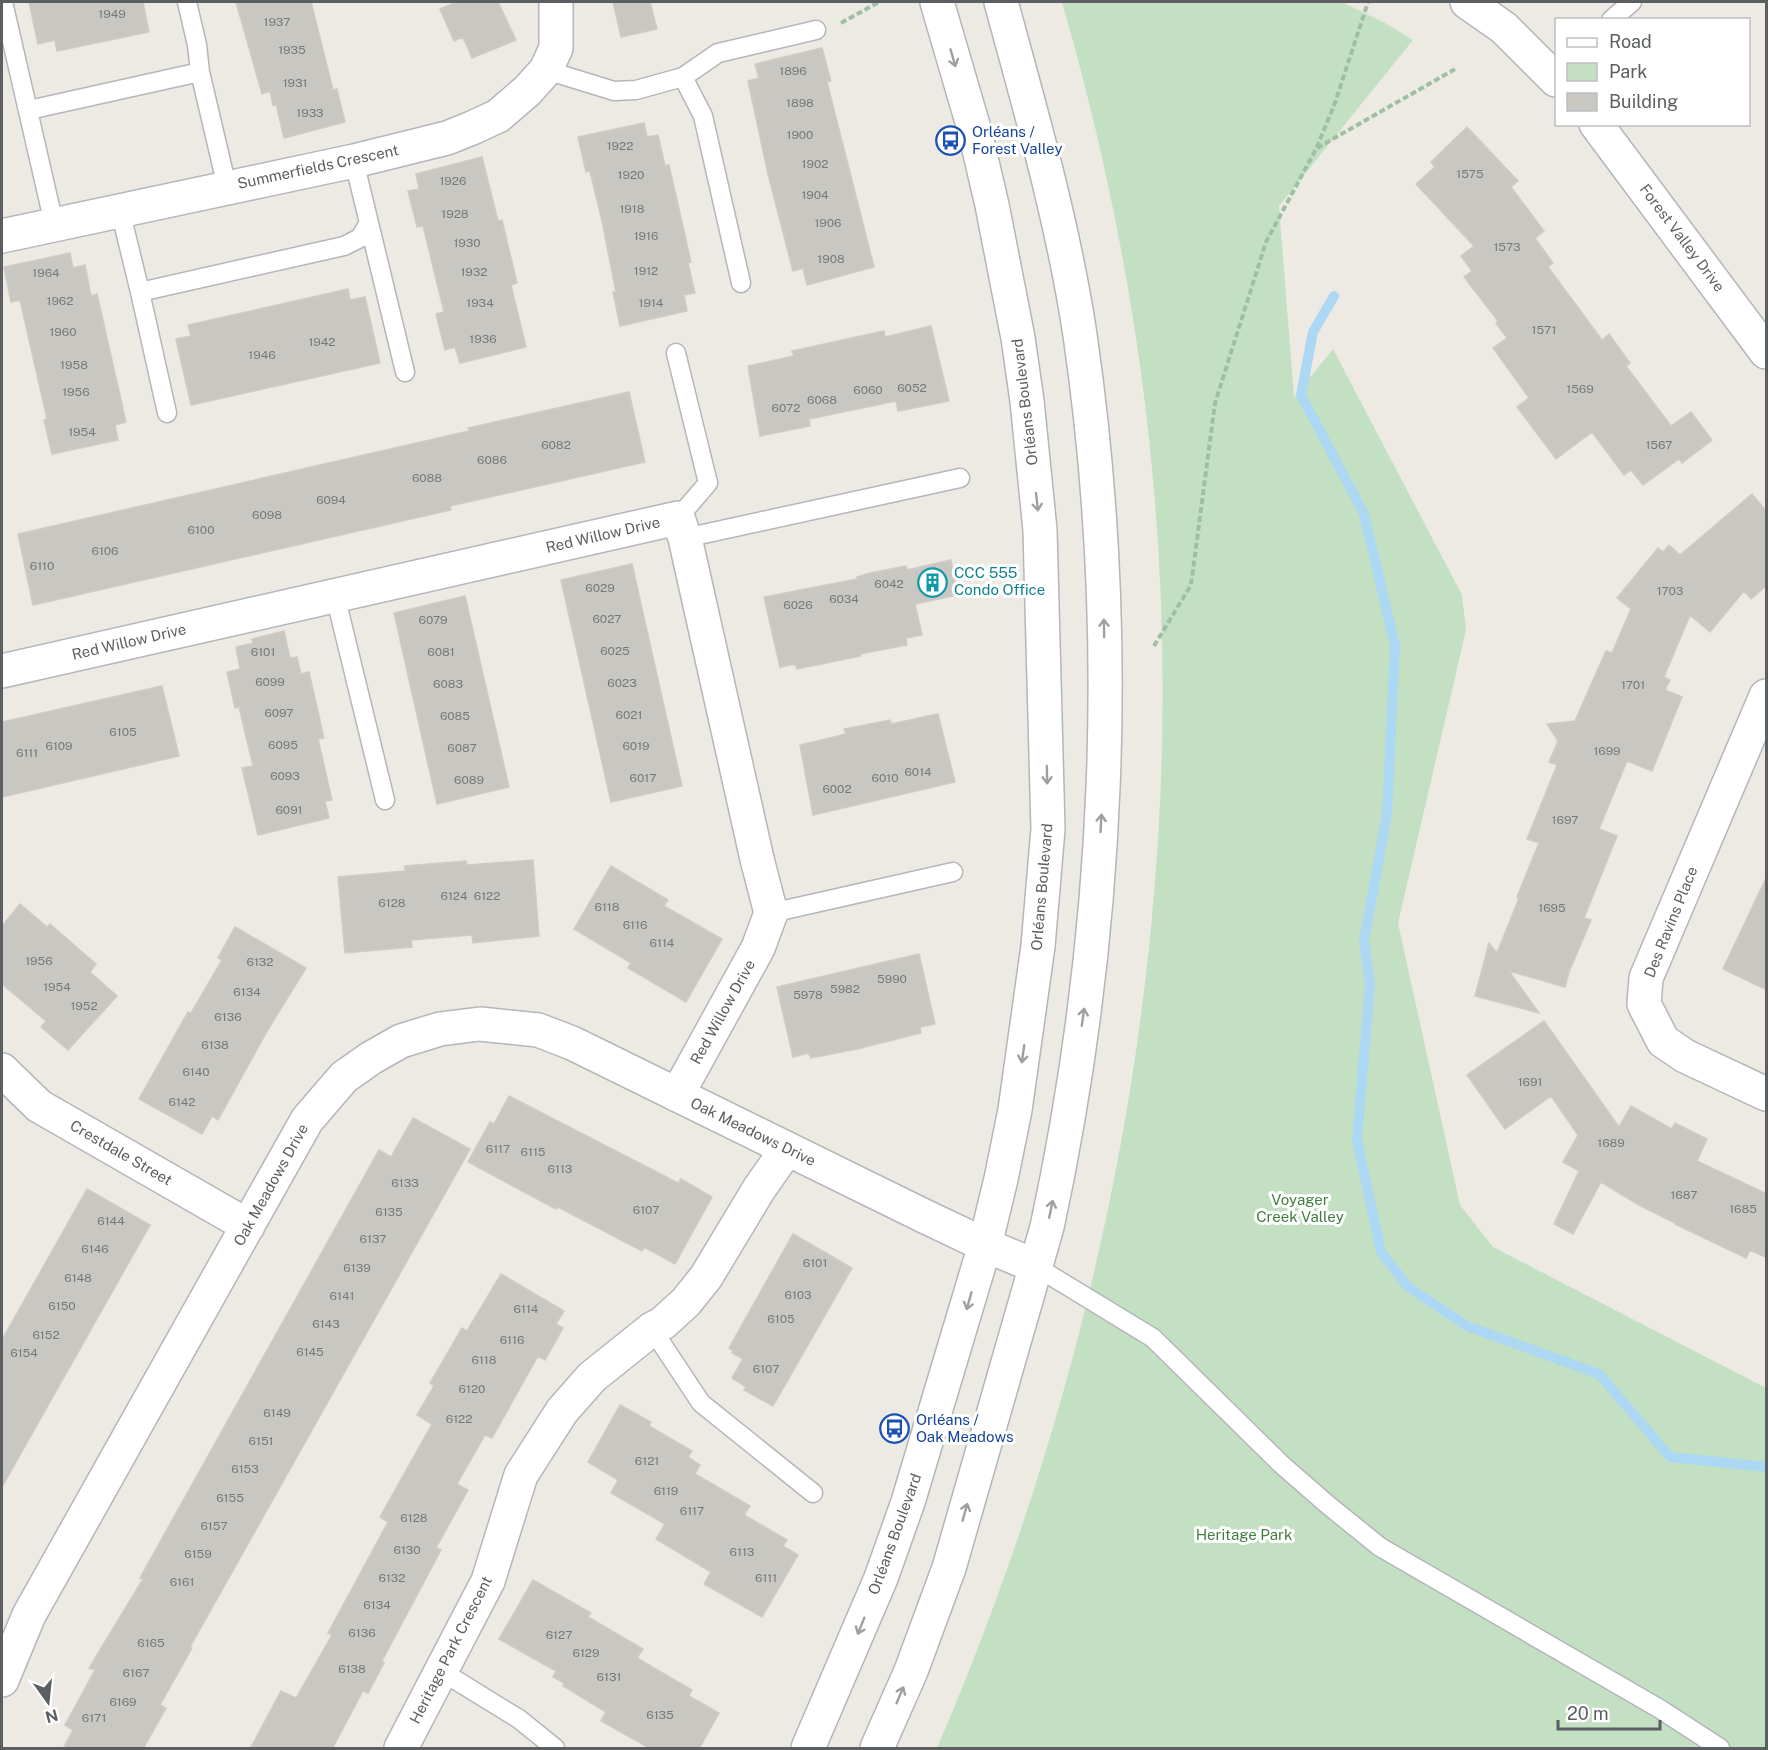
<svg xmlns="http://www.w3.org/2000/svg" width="1768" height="1750" font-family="'Public Sans',sans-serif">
	<rect width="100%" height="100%" fill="#eceae3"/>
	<path fill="#c4e0c3" d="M 1062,2 L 1342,2 L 1385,23 L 1413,40 L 1279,206 L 1294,397 L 1333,349 L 1462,595 L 1466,630 L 1398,923 L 1460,1205 L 1493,1247 L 1766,1388 L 1766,1748 L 937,1748 C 1109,1348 1194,904 1152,468 C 1137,310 1106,154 1062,2 Z"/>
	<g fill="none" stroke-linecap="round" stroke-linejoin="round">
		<path stroke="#acd8f3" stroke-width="10" d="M 1334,296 L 1313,332 L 1301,395 L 1364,514 L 1395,646 L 1387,814 L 1364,941 L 1370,983 L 1357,1140 L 1381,1252 L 1408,1287 L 1467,1326 L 1599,1374 L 1670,1457 L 1766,1467"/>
	</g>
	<path fill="#c9c7c2" stroke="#d0cbc3" stroke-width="1.5" d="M 29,2 L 143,2 L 149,32 L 57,51 L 55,40 L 38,44 Z
		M 236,2 L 311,2 L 333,90 L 337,89 L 345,122 L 284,138 L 276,104 L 273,105 L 270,91 L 262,94 Z
		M 457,2 L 498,2 L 516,40 L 472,58 L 463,37 L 454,41 L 440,9 Z
		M 613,2 L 650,2 L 657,29 L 621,37 Z
		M 822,48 L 831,81 L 827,82 L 874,267 L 807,285 L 803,268 L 793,271 L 768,174 L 748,81 L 759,78 L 755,64 Z
		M 644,123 L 647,137 L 658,135 L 665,166 L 669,165 L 691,262 L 688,263 L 695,293 L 684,295 L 687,311 L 620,326 L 613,292 L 616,292 L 602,221 L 590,171 L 586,172 L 578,137 Z
		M 1467,127 L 1518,181 L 1511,187 L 1544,231 L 1535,238 L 1553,263 L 1548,267 L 1602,340 L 1609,334 L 1630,363 L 1626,366 L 1671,426 L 1691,412 L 1712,440 L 1682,463 L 1679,459 L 1643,485 L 1631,470 L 1624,475 L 1592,432 L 1556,459 L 1517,407 L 1529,398 L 1493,348 L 1507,338 L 1496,323 L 1498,321 L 1464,277 L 1472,271 L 1461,256 L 1474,246 L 1416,184 L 1435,167 L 1431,162 Z
		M 482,157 L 498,221 L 502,220 L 517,283 L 511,285 L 526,347 L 460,363 L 455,347 L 445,350 L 436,314 L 444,312 L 423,226 L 417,227 L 408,191 L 419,189 L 416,174 Z
		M 70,253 L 73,268 L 85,265 L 91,296 L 97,294 L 126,422 L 115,425 L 118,440 L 52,454 L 44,420 L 47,419 L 20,300 L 11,302 L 4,267 Z
		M 348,289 L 350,300 L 365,297 L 380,363 L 191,405 L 176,339 L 191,336 L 188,325 Z
		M 931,326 L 949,401 L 898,411 L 896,401 L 809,419 L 810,426 L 760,436 L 748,366 L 794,356 L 792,351 L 884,331 L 885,337 Z
		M 629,392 L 645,462 L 450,506 L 451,510 L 33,605 L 18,534 L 469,431 L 468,428 Z
		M 1752,494 L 1767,512 L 1767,585 L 1751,599 L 1744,591 L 1710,632 L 1690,615 L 1664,677 L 1670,680 L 1665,690 L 1682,697 L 1652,771 L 1627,761 L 1599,829 L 1617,836 L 1584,918 L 1591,920 L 1569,972 L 1565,987 L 1509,971 L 1539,1013 L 1475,996 L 1489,943 L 1497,953 L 1519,898 L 1517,897 L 1539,843 L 1527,839 L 1557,765 L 1549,762 L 1558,741 L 1547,724 L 1575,721 L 1606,651 L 1612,653 L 1631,609 L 1617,598 L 1658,548 L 1663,552 L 1669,545 L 1680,555 Z
		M 951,560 L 958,595 L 915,604 L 922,635 L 906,638 L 907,645 L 860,654 L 861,656 L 797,669 L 795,664 L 780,667 L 764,597 L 857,579 L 857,577 L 870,573 L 906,566 L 907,570 Z
		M 632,564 L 682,786 L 611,802 L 561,580 Z
		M 465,596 L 509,787 L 437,804 L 394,613 Z
		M 284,631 L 290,658 L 297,657 L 301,674 L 309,672 L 324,738 L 318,739 L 332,800 L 325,801 L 329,818 L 258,835 L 242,768 L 253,766 L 239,707 L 235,708 L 227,672 L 240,669 L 236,647 L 253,643 L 252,639 Z
		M 162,686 L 179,756 L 2,797 L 2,722 Z
		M 938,714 L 955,782 L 813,815 L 800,745 L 846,734 L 844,729 L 890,720 L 891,724 Z
		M 533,860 L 539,936 L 473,943 L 472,935 L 411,940 L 412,947 L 345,953 L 338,877 L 405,871 L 405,866 L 466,861 L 467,865 Z
		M 611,866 L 668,900 L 664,906 L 722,939 L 686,1002 L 628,968 L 631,963 L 574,929 Z
		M 1767,876 L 1767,990 L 1723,969 Z
		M 20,904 L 47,927 L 50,924 L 96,964 L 90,972 L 117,996 L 68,1050 L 41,1027 L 46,1021 L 2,984 L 2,926 Z
		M 235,927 L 306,968 L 266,1033 L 218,1120 L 212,1116 L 202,1134 L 139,1099 L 188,1012 L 191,1013 L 222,960 L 218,958 Z
		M 919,954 L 935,1024 L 920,1027 L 921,1033 L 857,1049 L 811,1058 L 808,1053 L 793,1057 L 777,987 Z
		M 1544,1021 L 1619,1127 L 1631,1106 L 1672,1129 L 1675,1123 L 1707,1139 L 1697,1161 L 1767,1194 L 1767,1258 L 1750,1250 L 1746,1258 L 1675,1224 L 1675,1223 L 1639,1205 L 1601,1182 L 1573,1234 L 1554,1224 L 1579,1171 L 1563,1162 L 1578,1135 L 1551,1096 L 1505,1129 L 1467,1075 Z
		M 509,1096 L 678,1183 L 681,1179 L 712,1197 L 675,1264 L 644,1247 L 642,1251 L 558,1207 L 556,1209 L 468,1162 L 490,1122 L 494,1124 Z
		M 413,1118 L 470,1149 L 190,1647 L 192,1648 L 160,1705 L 166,1708 L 143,1749 L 63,1749 L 73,1730 L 65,1725 L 95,1670 L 89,1668 L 143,1579 L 140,1578 L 156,1549 L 379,1150 L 391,1157 Z
		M 87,1189 L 150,1225 L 2,1487 L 2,1340 Z
		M 793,1234 L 852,1268 L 773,1406 L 744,1390 L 746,1387 L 732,1378 L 743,1359 L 732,1353 L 733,1351 L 729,1348 Z
		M 501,1274 L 564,1311 L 556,1324 L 563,1328 L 545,1360 L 538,1356 L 492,1438 L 485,1435 L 457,1484 L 468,1490 L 436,1548 L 441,1550 L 382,1661 L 384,1663 L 368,1693 L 363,1691 L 332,1749 L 250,1749 L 281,1691 L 296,1698 L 332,1635 L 328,1633 L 388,1522 L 380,1517 L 432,1424 L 417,1415 L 434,1386 L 430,1383 L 462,1328 L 467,1331 Z
		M 620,1405 L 651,1422 L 649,1426 L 692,1451 L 688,1457 L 700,1465 L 695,1474 L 750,1506 L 744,1515 L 787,1540 L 783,1546 L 798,1555 L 762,1617 L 704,1584 L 711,1572 L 656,1539 L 665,1524 L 611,1493 L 618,1480 L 588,1462 Z
		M 533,1580 L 591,1613 L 588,1617 L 643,1649 L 637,1658 L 692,1690 L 689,1696 L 719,1713 L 699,1749 L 651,1749 L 601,1721 L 606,1712 L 563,1686 L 564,1683 L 553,1677 L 556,1671 L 499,1639 Z"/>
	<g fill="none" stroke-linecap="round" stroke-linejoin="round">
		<defs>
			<path id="lane" d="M 3,2 L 54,224
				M 187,2 L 197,45 L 200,72 L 227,187
				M 1611,20 L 1632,2
				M 546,70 L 614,91 L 636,90 L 683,77 L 718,53 L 816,30
				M 683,77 L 703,116 L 741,283
				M 29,110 L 200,72
				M 120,210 L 140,292 L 344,246 L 360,238 L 369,223 L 354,161
				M 369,223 L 405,372
				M 140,292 L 167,413
				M 676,353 L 708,483 L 678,518
				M 685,538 L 960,478
				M 335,595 L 385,800
				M 771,913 L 953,872
				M 1035,1266 L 1153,1338 L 1281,1464 L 1328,1505 L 1380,1547 L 1660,1709 L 1720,1748
				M 652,1329 L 701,1403 L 813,1493
				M 441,1671 L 519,1719 L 555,1748"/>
			<path id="street" d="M 2,236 L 354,161 L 447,138 L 472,128 L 498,116 L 527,91 L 546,70 L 556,48 L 556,2
				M 2,671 L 678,518 L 685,538 L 757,859 L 771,913 L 758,948 L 677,1095
				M 1766,696 L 1646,978 L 1644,1004 L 1663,1041 L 1685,1056 L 1766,1094
				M 2,1070 L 39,1106 L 248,1226
				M 2,1680 L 29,1615 L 307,1120 L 344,1077 L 371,1058 L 401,1041 L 440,1029 L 480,1024 L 538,1030 L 572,1043 L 924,1216 L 985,1245 L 1035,1266
				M 401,1748 L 488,1581 L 521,1475 L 562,1411 L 592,1377 L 652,1329 L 663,1323 L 686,1302 L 706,1277 L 759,1189 L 787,1149"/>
			<path id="secondary" d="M 1467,2 L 1504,28 L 1556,80
				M 1596,124 L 1766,352
				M 808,1748 L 881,1578 L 908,1502 L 985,1245 L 1001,1179 L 1015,1110 L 1038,946 L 1048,829 L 1040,530 L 1027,401 L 1018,338 L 992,205 L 975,132 L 937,2
				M 877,1748 L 911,1671 L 949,1568 L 1047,1227 C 1110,935 1123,631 1080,335 C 1063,222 1031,112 1001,2"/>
		</defs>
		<use href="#lane" stroke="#b4b6b9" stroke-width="21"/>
		<use href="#street" stroke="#b4b6b9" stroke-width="36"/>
		<use href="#secondary" stroke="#b2b6b9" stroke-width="36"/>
		<path stroke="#9dc0a5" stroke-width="4" stroke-dasharray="6 3" stroke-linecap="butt" d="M 841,23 L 879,2
			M 1317,148 L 1457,68
			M 1154,646 L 1191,585 L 1215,403 L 1266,242 L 1316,149 L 1335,103 L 1368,2"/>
		<use href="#lane" stroke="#fff" stroke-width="18"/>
		<use href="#street" stroke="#fff" stroke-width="33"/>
		<use href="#secondary" stroke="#fff" stroke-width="33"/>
	</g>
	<defs><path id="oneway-shaft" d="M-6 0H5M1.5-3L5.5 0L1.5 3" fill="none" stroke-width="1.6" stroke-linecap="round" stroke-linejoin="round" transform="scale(1.5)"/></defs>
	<g stroke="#9d9fa1">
		<use href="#oneway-shaft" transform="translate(953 58) rotate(74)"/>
		<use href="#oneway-shaft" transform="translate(1037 502) rotate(84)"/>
		<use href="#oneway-shaft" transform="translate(1104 628) rotate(-91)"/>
		<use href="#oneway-shaft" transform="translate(1047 775) rotate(89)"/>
		<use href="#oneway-shaft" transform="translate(1101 823) rotate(-87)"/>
		<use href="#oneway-shaft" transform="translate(1083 1017) rotate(-82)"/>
		<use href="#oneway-shaft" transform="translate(1023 1054) rotate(98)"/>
		<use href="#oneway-shaft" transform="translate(1051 1209) rotate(-78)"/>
		<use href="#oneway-shaft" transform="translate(969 1301) rotate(106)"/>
		<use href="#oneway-shaft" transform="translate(965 1512) rotate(-74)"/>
		<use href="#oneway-shaft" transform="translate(861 1626) rotate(112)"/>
		<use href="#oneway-shaft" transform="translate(900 1695) rotate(-67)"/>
	</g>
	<defs>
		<symbol id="bus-ring" viewBox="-11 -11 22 22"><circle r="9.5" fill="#fff" stroke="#1a4fb4" stroke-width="1.5"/><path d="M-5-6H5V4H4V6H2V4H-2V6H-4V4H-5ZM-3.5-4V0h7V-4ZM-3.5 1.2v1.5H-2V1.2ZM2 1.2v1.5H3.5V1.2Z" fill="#1a4fb4"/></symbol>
		<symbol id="building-ring" viewBox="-11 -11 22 22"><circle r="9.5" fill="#fff" stroke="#0f9aa8" stroke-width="1.5"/><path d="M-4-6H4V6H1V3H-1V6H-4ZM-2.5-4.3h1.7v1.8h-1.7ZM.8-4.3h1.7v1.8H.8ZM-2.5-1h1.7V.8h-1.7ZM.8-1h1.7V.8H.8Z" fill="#0f9aa8"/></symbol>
	</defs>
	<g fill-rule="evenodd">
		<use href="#bus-ring" x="934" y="124" width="33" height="33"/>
		<use href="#building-ring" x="916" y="566" width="33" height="33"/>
		<use href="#bus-ring" x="878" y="1412" width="33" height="33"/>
	</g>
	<g text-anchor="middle" stroke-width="6" stroke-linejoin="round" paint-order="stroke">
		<g font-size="12" fill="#76797a">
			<text x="112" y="18">1949</text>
			<text x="277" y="26">1937</text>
			<text x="292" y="54">1935</text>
			<text x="793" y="75">1896</text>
			<text x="295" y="87">1931</text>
			<text x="800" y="107">1898</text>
			<text x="310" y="117">1933</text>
			<text x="800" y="139">1900</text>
			<text x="620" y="150">1922</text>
			<text x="815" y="168">1902</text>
			<text x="1470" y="178">1575</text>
			<text x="631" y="179">1920</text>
			<text x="453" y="185">1926</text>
			<text x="815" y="199">1904</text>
			<text x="632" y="213">1918</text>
			<text x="455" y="218">1928</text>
			<text x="828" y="227">1906</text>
			<text x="646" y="240">1916</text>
			<text x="467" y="247">1930</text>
			<text x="1507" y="251">1573</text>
			<text x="831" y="263">1908</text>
			<text x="646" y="275">1912</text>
			<text x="474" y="276">1932</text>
			<text x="46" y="277">1964</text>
			<text x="60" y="305">1962</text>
			<text x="480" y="307">1934</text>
			<text x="651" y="307">1914</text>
			<text x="1544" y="334">1571</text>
			<text x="63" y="336">1960</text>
			<text x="483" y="343">1936</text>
			<text x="322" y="346">1942</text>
			<text x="262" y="359">1946</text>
			<text x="74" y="369">1958</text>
			<text x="912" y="392">6052</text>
			<text x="1580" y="393">1569</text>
			<text x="868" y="394">6060</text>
			<text x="76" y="396">1956</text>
			<text x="822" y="404">6068</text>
			<text x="786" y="412">6072</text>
			<text x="82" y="436">1954</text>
			<text x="556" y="449">6082</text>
			<text x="1659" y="449">1567</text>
			<text x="492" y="464">6086</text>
			<text x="427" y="482">6088</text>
			<text x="331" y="504">6094</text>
			<text x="267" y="519">6098</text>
			<text x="201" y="534">6100</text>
			<text x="105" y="555">6106</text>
			<text x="42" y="570">6110</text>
			<text x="889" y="588">6042</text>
			<text x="600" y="592">6029</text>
			<text x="1670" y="595">1703</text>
			<text x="844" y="603">6034</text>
			<text x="798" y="609">6026</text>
			<text x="607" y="623">6027</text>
			<text x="433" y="624">6079</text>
			<text x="615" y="655">6025</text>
			<text x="263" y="656">6101</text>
			<text x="441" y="656">6081</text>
			<text x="270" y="686">6099</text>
			<text x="622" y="687">6023</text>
			<text x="448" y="688">6083</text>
			<text x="1633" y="689">1701</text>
			<text x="279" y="717">6097</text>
			<text x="629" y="719">6021</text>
			<text x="455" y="720">6085</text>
			<text x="123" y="736">6105</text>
			<text x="283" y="749">6095</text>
			<text x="59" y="750">6109</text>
			<text x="636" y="750">6019</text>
			<text x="462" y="752">6087</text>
			<text x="1607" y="755">1699</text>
			<text x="27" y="757">6111</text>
			<text x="918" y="776">6014</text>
			<text x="285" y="780">6093</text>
			<text x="643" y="782">6017</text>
			<text x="885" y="782">6010</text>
			<text x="469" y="784">6089</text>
			<text x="837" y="793">6002</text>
			<text x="289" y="814">6091</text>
			<text x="1565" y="824">1697</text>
			<text x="454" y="900">6124</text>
			<text x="487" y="900">6122</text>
			<text x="392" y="907">6128</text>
			<text x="607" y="911">6118</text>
			<text x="1552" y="912">1695</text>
			<text x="635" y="929">6116</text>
			<text x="662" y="947">6114</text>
			<text x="39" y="965">1956</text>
			<text x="260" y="966">6132</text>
			<text x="892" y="983">5990</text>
			<text x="57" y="991">1954</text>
			<text x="845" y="993">5982</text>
			<text x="247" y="996">6134</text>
			<text x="808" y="999">5978</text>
			<text x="84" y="1010">1952</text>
			<text x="228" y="1021">6136</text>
			<text x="215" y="1049">6138</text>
			<text x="196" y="1076">6140</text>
			<text x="1530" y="1086">1691</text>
			<text x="182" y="1106">6142</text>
			<text x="1611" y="1147">1689</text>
			<text x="498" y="1153">6117</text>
			<text x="533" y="1156">6115</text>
			<text x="560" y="1173">6113</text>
			<text x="405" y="1187">6133</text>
			<text x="1684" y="1199">1687</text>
			<text x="1743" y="1213">1685</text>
			<text x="646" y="1214">6107</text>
			<text x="389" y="1216">6135</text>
			<text x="111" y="1225">6144</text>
			<text x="373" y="1243">6137</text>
			<text x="95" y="1253">6146</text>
			<text x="815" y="1267">6101</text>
			<text x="357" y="1272">6139</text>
			<text x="78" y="1282">6148</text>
			<text x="798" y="1299">6103</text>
			<text x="342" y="1300">6141</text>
			<text x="62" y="1310">6150</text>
			<text x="526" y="1313">6114</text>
			<text x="781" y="1323">6105</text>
			<text x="326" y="1328">6143</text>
			<text x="46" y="1339">6152</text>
			<text x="512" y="1344">6116</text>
			<text x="310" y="1356">6145</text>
			<text x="24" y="1357">6154</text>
			<text x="484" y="1364">6118</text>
			<text x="766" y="1373">6107</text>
			<text x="472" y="1393">6120</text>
			<text x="277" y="1417">6149</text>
			<text x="459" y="1423">6122</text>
			<text x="261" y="1445">6151</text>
			<text x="647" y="1465">6121</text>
			<text x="245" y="1473">6153</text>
			<text x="666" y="1495">6119</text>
			<text x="230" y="1502">6155</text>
			<text x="692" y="1515">6117</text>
			<text x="414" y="1522">6128</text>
			<text x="214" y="1530">6157</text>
			<text x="407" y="1554">6130</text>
			<text x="742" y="1556">6113</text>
			<text x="198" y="1558">6159</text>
			<text x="392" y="1582">6132</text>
			<text x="766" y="1582">6111</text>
			<text x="182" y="1586">6161</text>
			<text x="377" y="1609">6134</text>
			<text x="362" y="1637">6136</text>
			<text x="559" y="1639">6127</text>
			<text x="151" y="1647">6165</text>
			<text x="586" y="1657">6129</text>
			<text x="352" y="1673">6138</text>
			<text x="136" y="1677">6167</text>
			<text x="609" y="1681">6131</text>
			<text x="123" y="1706">6169</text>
			<text x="660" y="1719">6135</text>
			<text x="94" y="1722">6171</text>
		</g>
		<g font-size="15" fill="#164399" stroke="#fff" text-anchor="start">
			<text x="972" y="137">Orléans /<tspan x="972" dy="17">Forest Valley</tspan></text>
			<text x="916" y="1425">Orléans /<tspan x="916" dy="17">Oak Meadows</tspan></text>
		</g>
		<g font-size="15" fill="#5b5f62" stroke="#fff">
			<text transform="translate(318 167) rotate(-12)" y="5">Summerfields Crescent</text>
			<text transform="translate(1682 238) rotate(53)" y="5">Forest Valley Drive</text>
			<text transform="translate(1025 402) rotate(-97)" y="5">Orléans Boulevard</text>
			<text transform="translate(603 535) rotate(-13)" y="5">Red Willow Drive</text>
			<text transform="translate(129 642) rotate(-13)" y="5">Red Willow Drive</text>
			<text transform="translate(1042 887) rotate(-85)" y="5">Orléans Boulevard</text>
			<text transform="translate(1671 922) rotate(-68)" y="5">Des Ravins Place</text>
			<text transform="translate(723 1012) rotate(-61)" y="5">Red Willow Drive</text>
			<text transform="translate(753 1132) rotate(26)" y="5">Oak Meadows Drive</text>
			<text transform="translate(121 1153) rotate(30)" y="5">Crestdale Street</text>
			<text transform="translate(271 1185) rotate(-61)" y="5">Oak Meadows Drive</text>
			<text transform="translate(895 1534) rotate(-70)" y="5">Orléans Boulevard</text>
			<text transform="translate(451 1650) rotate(-63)" y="5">Heritage Park Crescent</text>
		</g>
		<g font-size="15" fill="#0d838f" stroke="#fff" text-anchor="start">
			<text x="954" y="578">CCC 555<tspan x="954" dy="17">Condo Office</tspan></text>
		</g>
		<g font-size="15" fill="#407d3f" stroke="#fff">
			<text x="1300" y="1205">Voyager<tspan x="1300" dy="17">Creek Valley</tspan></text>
			<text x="1244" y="1540">Heritage Park</text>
		</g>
	</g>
	<rect width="1768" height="1750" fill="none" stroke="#5b5f62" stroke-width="6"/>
	<rect x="1555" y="18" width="195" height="108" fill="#ffffff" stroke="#bdbfc0" stroke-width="1.5"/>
	<rect x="1567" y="38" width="30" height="9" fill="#ffffff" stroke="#bdbfc0" stroke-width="1.5"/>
	<text x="1609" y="48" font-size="18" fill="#5b5f62">Road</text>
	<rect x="1567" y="63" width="30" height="18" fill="#c4e0c3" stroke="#bdbfc0" stroke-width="1.5"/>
	<text x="1609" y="78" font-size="18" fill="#5b5f62">Park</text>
	<rect x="1567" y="93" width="30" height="18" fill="#c9c7c2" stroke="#bdbfc0" stroke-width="1.5"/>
	<text x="1609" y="108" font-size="18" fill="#5b5f62">Building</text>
	<g transform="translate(48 1702) rotate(165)" stroke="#ffffff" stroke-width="4.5" paint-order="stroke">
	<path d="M0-4.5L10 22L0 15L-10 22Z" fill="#5b5f62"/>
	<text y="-9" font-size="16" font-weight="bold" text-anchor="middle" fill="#5b5f62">N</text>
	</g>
	<path d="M1558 1720v9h102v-9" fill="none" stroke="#5b5f62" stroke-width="3"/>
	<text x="1567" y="1720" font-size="18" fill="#5b5f62" stroke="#ffffff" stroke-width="4.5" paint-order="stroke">20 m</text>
</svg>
